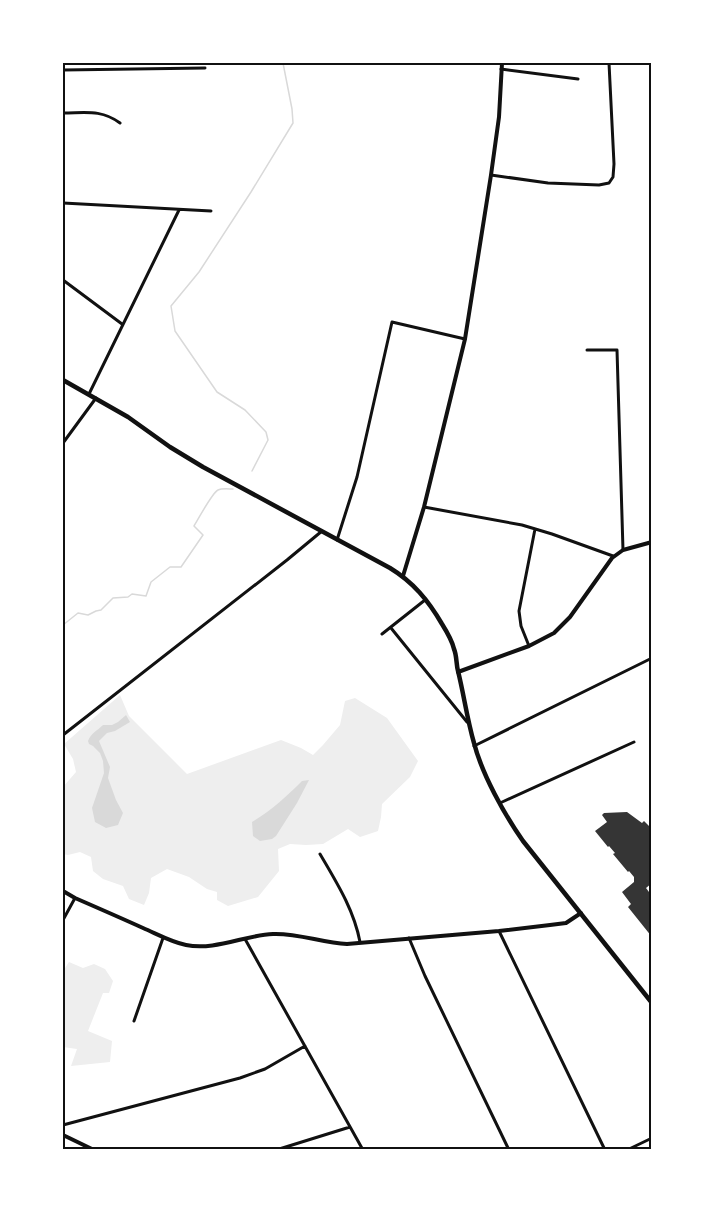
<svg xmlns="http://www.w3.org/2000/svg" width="715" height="1213" font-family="'Golos Text',sans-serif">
	<rect width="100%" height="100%" fill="#fff"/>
	<path fill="#eee" d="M 120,695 L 129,716 L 187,774 L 281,740 L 301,748 L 313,755 L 323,745 L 340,725 L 345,701 L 355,698 L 387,718 L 418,761 L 410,777 L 382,804 L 381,817 L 378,831 L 360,837 L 348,829 L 323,844 L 306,845 L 290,844 L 278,849 L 279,871 L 258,897 L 228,906 L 217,900 L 217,892 L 207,889 L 189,877 L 167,869 L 151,878 L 149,893 L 144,905 L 129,899 L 123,886 L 103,879 L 93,871 L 91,857 L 80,852 L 68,855 L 63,854 L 63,787 L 76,772 L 73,759 L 64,744 Z
		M 69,962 L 83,968 L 94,964 L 105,969 L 113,981 L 109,993 L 103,993 L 88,1031 L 112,1041 L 110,1062 L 71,1066 L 77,1049 L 63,1047 L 63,971 Z"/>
	<path fill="#d9d9d9" d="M 126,715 L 130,722 L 115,731 L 107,733 L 99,741 L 110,767 L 108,778 L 116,800 L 123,813 L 118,825 L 106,828 L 95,822 L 92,808 L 104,773 L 103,761 L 100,753 L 93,746 L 89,744 L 88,741 C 91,733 97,731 103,725 L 112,725 L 118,722 Z
		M 309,780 L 297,803 L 276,836 L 272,839 L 260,841 L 253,836 L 252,822 C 271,811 287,796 302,781 Z"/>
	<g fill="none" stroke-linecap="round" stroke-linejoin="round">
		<path stroke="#d9d9d9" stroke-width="1.5" d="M 252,471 L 268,440 L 266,432 L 245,410 L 217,392 L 175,331 L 171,306 L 199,272 L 251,192 L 293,123 L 292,109 L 283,63
			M 63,625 L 78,613 L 88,615 L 96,611 L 101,610 L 113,598 L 128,597 L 132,594 L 146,596 L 151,582 L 170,567 L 181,567 L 203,535 L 194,526 C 199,518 212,493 218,490 C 222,488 229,489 233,489"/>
	</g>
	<path fill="#353535" d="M 627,812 L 642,823 L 644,821 L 652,829 L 652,883 L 646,888 L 652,896 L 652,937 L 628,907 L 631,904 L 622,892 L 634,882 L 634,877 L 629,871 L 628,872 L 613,854 L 615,853 L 609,846 L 608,847 L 595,831 L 607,822 L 602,815 L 604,813 Z"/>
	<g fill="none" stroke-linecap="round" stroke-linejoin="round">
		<path stroke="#111" stroke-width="3" d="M 501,69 L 578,79
			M 63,70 L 205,68
			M 63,113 C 85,113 101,109 120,123
			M 491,175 L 548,183 L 599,185 L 609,183 L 613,177 L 614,164 L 609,63
			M 63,203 L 211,211
			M 63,280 L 122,324
			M 587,350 L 617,350 L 623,550
			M 89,394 L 179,210
			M 63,443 L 96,398
			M 424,507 L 522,525 L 552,534 L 613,556
			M 337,540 L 357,477 L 392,322 L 465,339
			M 391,628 L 467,722
			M 382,634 L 425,600
			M 529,646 L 521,626 L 519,611 L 535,529
			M 63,735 L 287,560 L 322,531
			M 474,746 L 652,658
			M 500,803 L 634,742
			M 320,854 C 337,883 354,910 360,942
			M 63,920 L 75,898
			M 499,931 L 605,1150
			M 409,938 L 425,976 L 509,1150
			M 245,939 L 363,1150
			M 134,1021 L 163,938
			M 63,1125 L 240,1078 L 265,1069 L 305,1046
			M 276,1150 L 350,1127
			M 627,1150 L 652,1138"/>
		<path stroke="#111" stroke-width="4" d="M 403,576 L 424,507 L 465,339 L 491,175 L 499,117 L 502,63
			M 458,672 L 529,646 L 554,633 L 570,617 L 612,558 L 623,550 L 652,542
			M 63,891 L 75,898 C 98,908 121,918 143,928 C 157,934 171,942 186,945 C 215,951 245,935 273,934 C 299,933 322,943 347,944 L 499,931 L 550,925 L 566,923 L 581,913
			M 63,1135 L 94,1150"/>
		<path stroke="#111" stroke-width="4.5" d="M 63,380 L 128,417 L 170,447 L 203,467 L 390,568 C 413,582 428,600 442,624 C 447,632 452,640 454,649 C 457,656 456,664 458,671 C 464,695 467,719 474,743 C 482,774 504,814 523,841 L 652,1003"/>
	</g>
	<rect width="715" height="1213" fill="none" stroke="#ffffff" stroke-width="129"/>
	<rect x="64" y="64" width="586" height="1084" fill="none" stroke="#111" stroke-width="2"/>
</svg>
